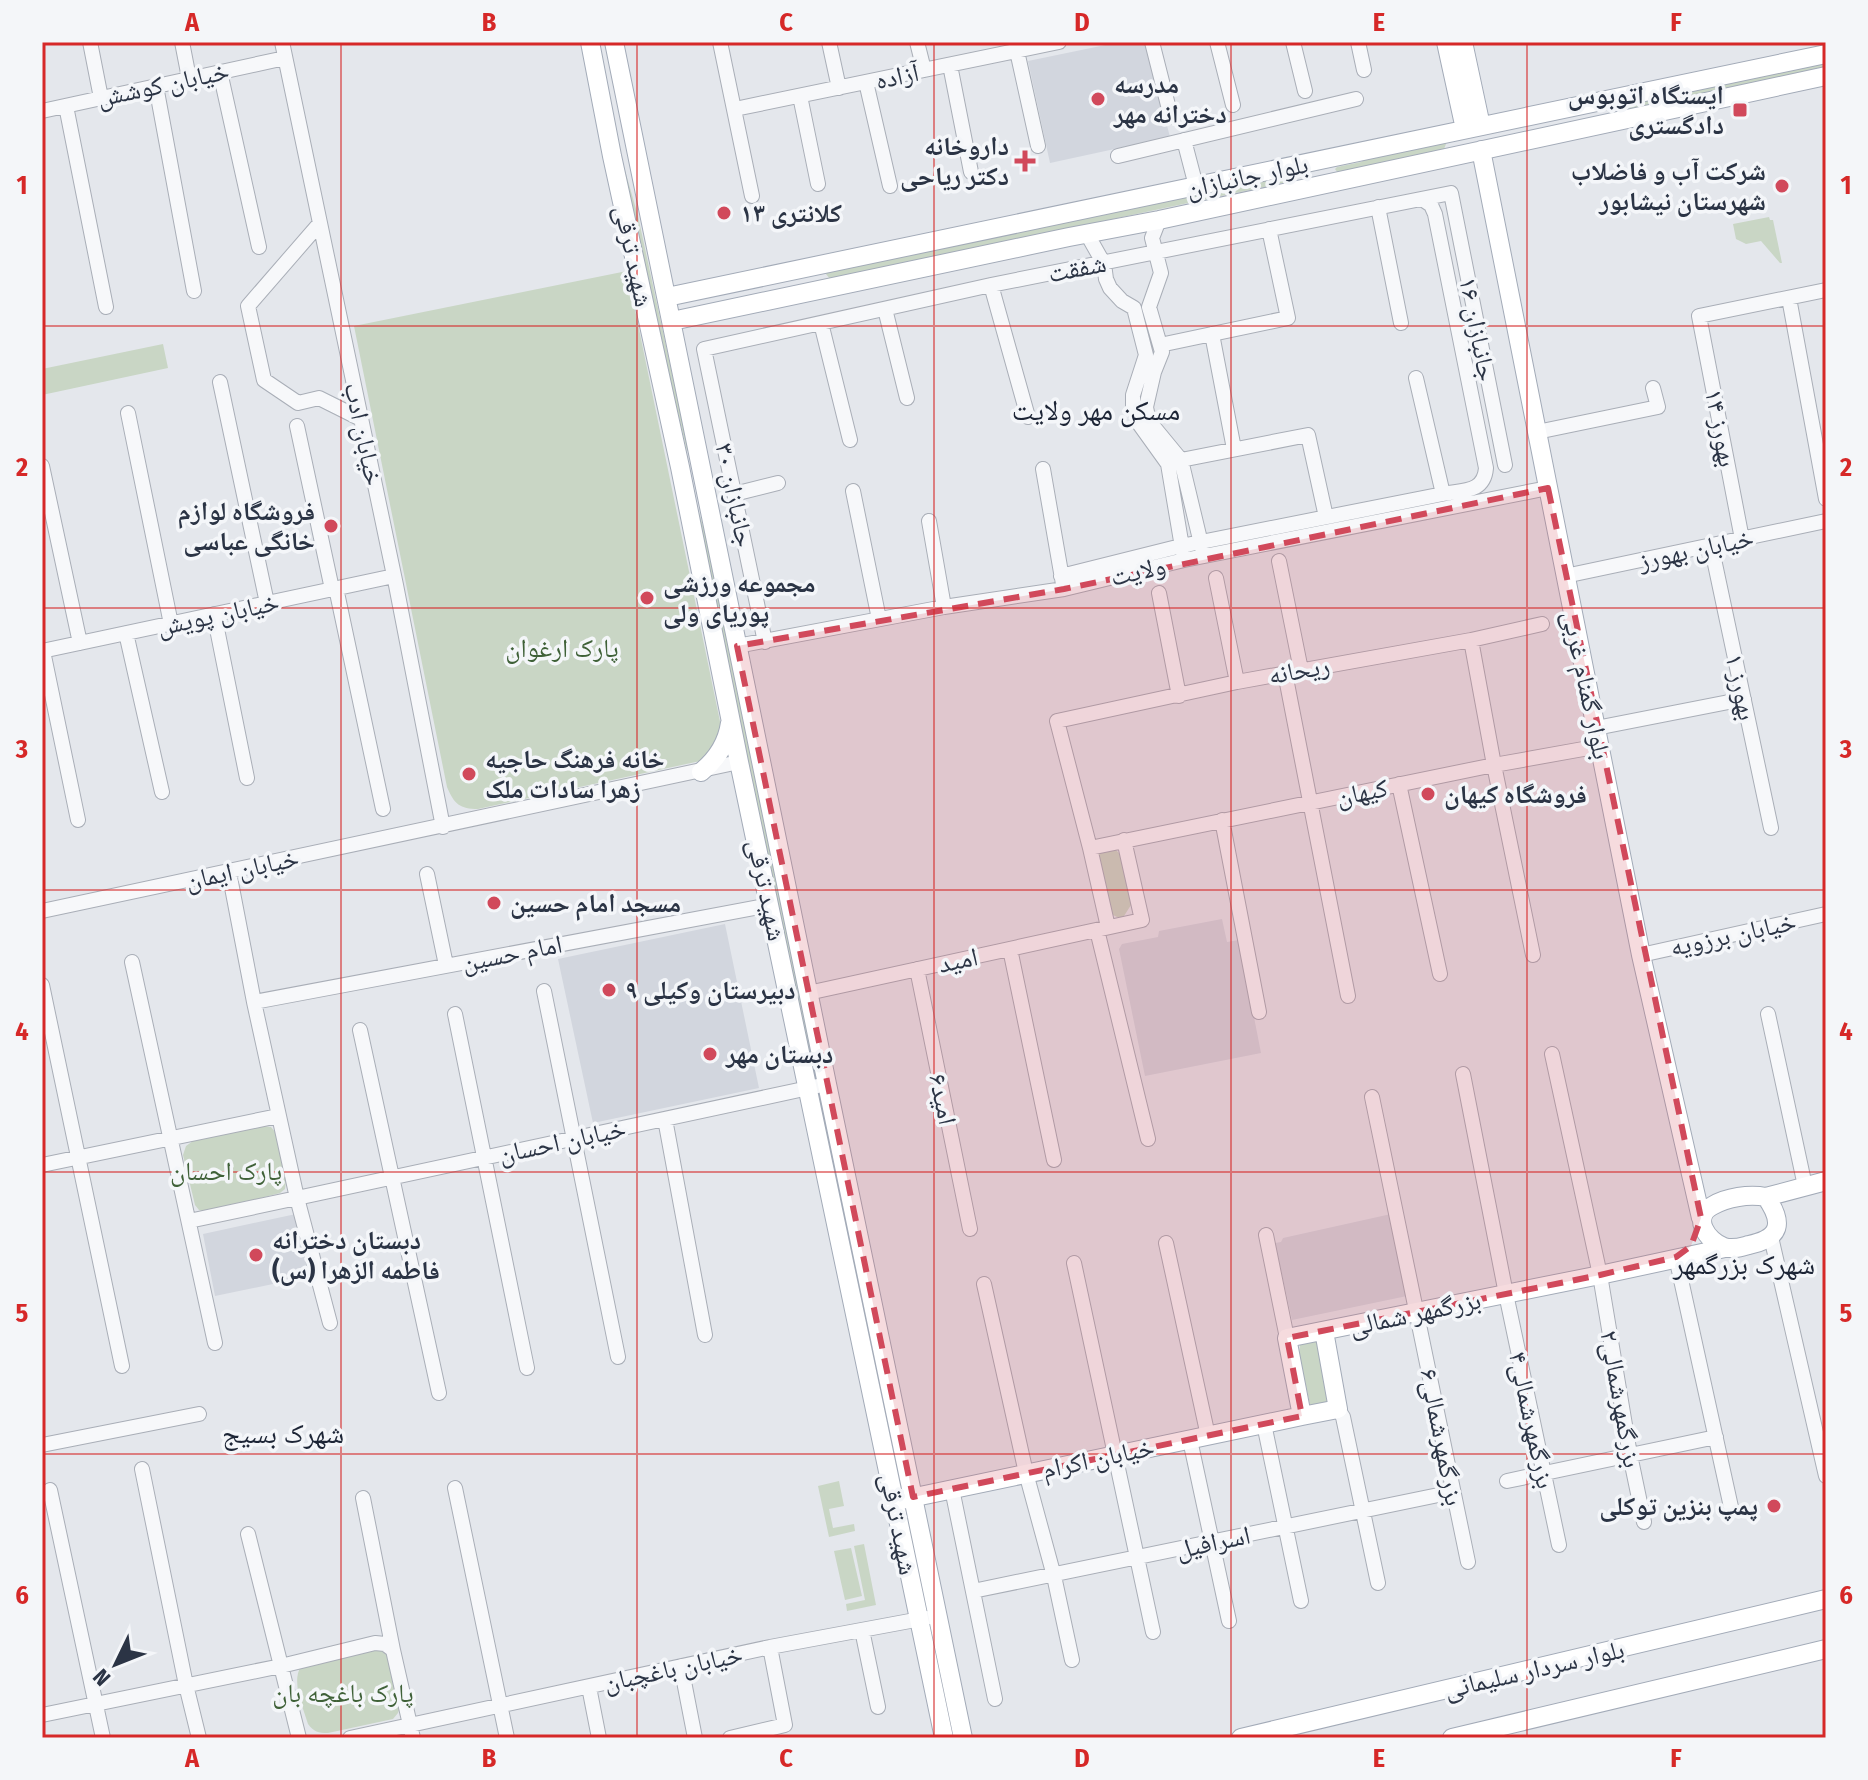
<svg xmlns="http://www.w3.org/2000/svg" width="1868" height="1780" font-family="'Fira Sans Condensed','Noto Naskh Arabic',sans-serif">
	<rect width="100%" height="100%" fill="#e4e7ec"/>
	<path fill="#d2d6de" d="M 1120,42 L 1145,42 L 1170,137 L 1050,163 L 1028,61 Z
		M 1222,919 L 1227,942 L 1239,940 L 1261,1053 L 1145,1076 L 1119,949 L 1122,944 L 1158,937 L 1159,931 Z
		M 725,924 L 759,1088 L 593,1123 L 558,959 Z
		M 296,1214 L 311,1276 L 215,1296 L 203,1234 Z
		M 1391,1214 L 1407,1296 L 1292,1320 L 1275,1243 L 1281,1242 L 1283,1238 Z"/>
	<path fill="#c9d6c5" d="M 1826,60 L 1826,70 L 1629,112 L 1628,101 Z
		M 1444,141 L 1446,144 L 1444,149 L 1338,173 L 1335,169 L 1337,167 L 1361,162 L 1373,154 Z
		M 622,166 L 624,167 L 638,216 L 687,443 L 689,450 L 687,451 L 678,413 L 672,404 Z
		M 1320,167 L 1320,170 L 1295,175 L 1283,183 L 830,279 L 826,274 L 827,272 Z
		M 1769,217 L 1770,220 L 1773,220 L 1782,263 L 1780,263 L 1761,241 L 1746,244 L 1736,239 L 1733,224 Z
		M 627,271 L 723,736 L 705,760 L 478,809 C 460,809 454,804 447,787 L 354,326 Z
		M 163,344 L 168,368 L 42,395 L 42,369 Z
		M 689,479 L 706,536 L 816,1072 L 813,1069 Z
		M 1114,848 L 1120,854 L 1131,905 L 1124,916 L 1119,918 L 1109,913 L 1097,858 L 1099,852 Z
		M 264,1126 L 271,1127 L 276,1133 L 286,1181 L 285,1189 L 280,1193 L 206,1212 L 199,1210 L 195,1205 L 183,1155 L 186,1146 L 193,1141 Z
		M 1308,1340 L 1316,1341 L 1320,1347 L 1330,1401 L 1314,1410 L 1310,1405 L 1299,1353 L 1300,1345 Z
		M 839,1481 L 844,1506 L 829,1509 L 833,1528 L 854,1524 L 855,1531 L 829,1537 L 818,1486 Z
		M 864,1544 L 876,1605 L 847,1611 L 846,1604 L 865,1600 L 854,1546 Z
		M 851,1548 L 862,1596 L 845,1600 L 834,1551 Z
		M 380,1649 L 390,1658 L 400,1707 L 398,1713 L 393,1719 L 328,1733 C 318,1733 314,1732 308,1724 C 303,1707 291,1682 301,1666 Z"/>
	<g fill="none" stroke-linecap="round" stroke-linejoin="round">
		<defs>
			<path id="minor" d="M 90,42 L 101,98
				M 182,42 L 189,78
				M 282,42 L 396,585 L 443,827
				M 720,42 L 752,196
				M 829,42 L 839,88
				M 917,42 L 924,70
				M 1152,42 L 1171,117
				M 1217,42 L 1233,105
				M 1293,42 L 1305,91
				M 1358,42 L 1364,70
				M 1017,51 L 1038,146
				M 950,65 L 971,172
				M 220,72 L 259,247
				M 866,82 L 890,186
				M 156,86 L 194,291
				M 800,96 L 818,184
				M 66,106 L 106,307
				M 735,109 L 1059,42
				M 42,111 L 285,58
				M 1184,140 L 1196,186
				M 1118,156 L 1356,99
				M 1378,207 L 1401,323
				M 1159,220 L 1152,238 L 1161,273 L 1149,307 L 1162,352 L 1154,372 L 1146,407 L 1148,417 L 1153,426 L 1181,460 L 1203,552
				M 320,223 L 248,306 L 264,380 L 298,403 L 319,398 L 361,419
				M 1087,234 L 1104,264 L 1106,279 L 1110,288 L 1122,301 L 1134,308 L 1146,355 L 1133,395 L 1133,406 L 1140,425 L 1168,464 L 1183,553
				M 991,285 L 1028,417
				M 1789,298 L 1826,499
				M 885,309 L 907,398
				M 821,323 L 850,440
				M 1212,334 L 1234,449
				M 1160,345 L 1288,318 L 1269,229
				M 1416,378 L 1443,494
				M 220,382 L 267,603
				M 128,413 L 171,624
				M 297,426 L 332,589
				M 1537,432 L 1658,407 L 1653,388
				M 1181,460 L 1308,435 L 1326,517
				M 42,466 L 80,643
				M 1043,469 L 1063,584
				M 853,491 L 879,619
				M 734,494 L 778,483
				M 929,521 L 944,607
				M 1742,539 L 1699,316 L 1826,290
				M 1711,545 L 1771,828
				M 1279,561 L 1301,670
				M 1061,576 L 1181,546 L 1443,494 C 1463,490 1484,493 1486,468 L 1435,214 L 1431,205 L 1422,199
				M 1565,576 L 1826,521
				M 1216,578 L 1237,682
				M 336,588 L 383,809
				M 1159,593 L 1179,696
				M 214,614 L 247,778
				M 126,633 L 162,792
				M 1471,640 L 1494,765 L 1533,955
				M 765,642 L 704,349 L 991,285 L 1451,193 L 1505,465
				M 737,646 L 944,607 L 1064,589 L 1184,560 L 1548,488
				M 42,651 L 394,576
				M 43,651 L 78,820
				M 1285,673 L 1348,996
				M 1596,728 L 1744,699
				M 1399,784 L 1440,974
				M 1222,820 L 1259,1012
				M 1090,848 L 1057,721 L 1237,682 L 1471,640 L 1542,624
				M 427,874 L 446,965
				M 42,911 L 739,762
				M 1108,927 L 1090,848 L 1494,765 L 1600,746
				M 1097,930 L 1148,1139
				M 1010,949 L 1054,1160
				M 1641,955 L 1826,914
				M 132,962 L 215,1343
				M 917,969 L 970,1229
				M 42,985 L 122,1366
				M 544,991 L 618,1357
				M 808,993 L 1142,920 L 1124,840
				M 254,1002 L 770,905
				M 455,1014 L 527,1368
				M 1768,1014 L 1805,1186
				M 360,1030 L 439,1393
				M 1552,1054 L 1600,1275 L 1630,1455 L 1644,1522
				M 1463,1074 L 1506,1294 L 1559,1545
				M 1372,1097 L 1468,1562
				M 665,1119 L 705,1335
				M 42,1165 L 278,1116
				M 189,1221 L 297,1198 L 254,1002 L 229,872
				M 1266,1235 L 1287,1338
				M 1771,1237 L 1826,1476
				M 1166,1243 L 1208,1436
				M 1676,1257 L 1731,1507
				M 1074,1263 L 1153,1632
				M 984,1284 L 1026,1473 L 1054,1576 L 1072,1660
				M 330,1323 L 297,1198 L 827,1084
				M 1338,1409 L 1343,1417 L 1378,1583
				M 1264,1424 L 1301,1601
				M 1190,1440 L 1229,1621
				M 42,1445 L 199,1414
				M 142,1469 L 186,1685 L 199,1738
				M 1507,1481 L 1716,1437
				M 455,1488 L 507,1738
				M 952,1489 L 995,1699
				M 50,1490 L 103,1738
				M 363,1498 L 393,1650
				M 248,1534 L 299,1738
				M 973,1591 L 1453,1492
				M 862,1630 L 878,1707
				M 681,1666 L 695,1738
				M 589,1687 L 599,1738
				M 42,1715 L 281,1666 L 375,1643 L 385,1644 L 393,1650 L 413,1738
				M 350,1738 L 770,1647 L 926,1618
				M 730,1738 L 785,1725 L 770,1647"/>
			<path id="major" d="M 590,42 L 612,156 L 680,467 L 739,762 L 944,1738
				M 614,42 L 827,1084 L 963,1738
				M 1446,42 L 1465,129
				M 1463,42 L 1481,126
				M 1481,150 L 1641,955 L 1701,1218
				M 667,297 L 1826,54
				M 672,321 L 1069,237 L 1159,220 L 1826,76
				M 701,772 C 717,759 727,744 730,723
				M 1766,1197 C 1784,1223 1781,1238 1749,1245 C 1741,1247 1733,1250 1724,1247 C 1707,1241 1691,1217 1712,1206 C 1727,1197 1749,1194 1766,1197 L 1826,1181
				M 1324,1331 L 1338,1409 L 1302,1416 L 1287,1338 L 1600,1275 L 1725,1248
				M 901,1500 L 1302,1416
				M 1241,1738 L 1826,1599
				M 1452,1738 L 1826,1649"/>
		</defs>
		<use href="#minor" stroke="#a9aeb7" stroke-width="16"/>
		<use href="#major" stroke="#a3abb8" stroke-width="20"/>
		<use href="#minor" stroke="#f7f8fa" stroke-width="14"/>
		<use href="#major" stroke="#fff" stroke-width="18"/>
	</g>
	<path fill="#d1495b" fill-opacity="0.2" stroke="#d1495b" stroke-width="6" stroke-dasharray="16 10" stroke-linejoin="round" d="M 1548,488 L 1701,1218 L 1691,1246 L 1676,1257 L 1600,1275 L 1287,1338 L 1302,1416 L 913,1497 L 737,646 L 1064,589 Z"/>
	<path fill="none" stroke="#d62828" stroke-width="2" stroke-opacity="0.55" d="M 341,42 L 341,1738M 637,42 L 637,1738M 934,42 L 934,1738M 1231,42 L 1231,1738M 1527,42 L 1527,1738M 42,326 L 1826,326M 42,608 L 1826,608M 42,890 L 1826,890M 42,1172 L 1826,1172M 42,1454 L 1826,1454"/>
	<g fill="#d1495b" stroke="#f4f6f9" stroke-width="3">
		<circle cx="1098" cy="99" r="8"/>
		<rect x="1732" y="102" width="16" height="16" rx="4"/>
		<path d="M1021 149h8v8h8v8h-8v8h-8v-8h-8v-8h8z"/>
		<circle cx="1782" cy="186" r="8"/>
		<circle cx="724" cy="213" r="8"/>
		<circle cx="331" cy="526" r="8"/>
		<circle cx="647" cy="598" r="8"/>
		<circle cx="469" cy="774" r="8"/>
		<circle cx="1428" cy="794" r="8"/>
		<circle cx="494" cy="903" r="8"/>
		<circle cx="609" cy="990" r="8"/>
		<circle cx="710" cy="1054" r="8"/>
		<circle cx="256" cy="1255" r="8"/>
		<circle cx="1774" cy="1506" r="8"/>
	</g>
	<g text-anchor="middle" stroke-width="7" stroke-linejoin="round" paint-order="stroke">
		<g font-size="26" fill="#2b3445" stroke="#f4f6f9">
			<text transform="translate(897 76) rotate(-12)" y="9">آزاده</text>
			<text transform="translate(163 84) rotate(-12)" y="9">خیابان کوشش</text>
			<text transform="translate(1247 176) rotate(-12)" y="9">بلوار جانبازان</text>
			<text transform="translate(634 256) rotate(78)" y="9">شهید ترقی</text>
			<text transform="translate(1077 268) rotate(-11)" y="9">شفقت</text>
			<text transform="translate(1478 329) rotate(79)" y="9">جانبازان ۱۶</text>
			<text transform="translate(1721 428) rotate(79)" y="9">بهورز ۱۴</text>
			<text transform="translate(364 434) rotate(78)" y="9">خیابان ادب</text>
			<text transform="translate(735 495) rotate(78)" y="9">جانبازان ۳۰</text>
			<text transform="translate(1696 549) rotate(-12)" y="9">خیابان بهورز</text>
			<text transform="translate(1138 571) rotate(-13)" y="9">ولایت</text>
			<text transform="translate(218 614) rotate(-12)" y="9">خیابان پویش</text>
			<text transform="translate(1299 670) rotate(-10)" y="9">ریحانه</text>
			<text transform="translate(1587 685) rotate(78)" y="9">بلوار گمنام غربی</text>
			<text transform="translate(1741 687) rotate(78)" y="9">بهورز ۱</text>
			<text transform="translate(1362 792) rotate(-11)" y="9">کیهان</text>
			<text transform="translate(242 869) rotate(-12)" y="9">خیابان ایمان</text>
			<text transform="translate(767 890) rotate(78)" y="9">شهید ترقی</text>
			<text transform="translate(1733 934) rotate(-12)" y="9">خیابان برزویه</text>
			<text transform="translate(512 953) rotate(-11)" y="9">امام حسین</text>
			<text transform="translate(958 960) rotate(-12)" y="9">امید</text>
			<text transform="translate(943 1099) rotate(78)" y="9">امید۶</text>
			<text transform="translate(562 1141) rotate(-12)" y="9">خیابان احسان</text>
			<text transform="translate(1415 1313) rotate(-12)" y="9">بزرگمهر شمالی</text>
			<text transform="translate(1621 1399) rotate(80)" y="9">بزرگمهرشمالی۲</text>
			<text transform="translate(1532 1420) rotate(78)" y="9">بزرگمهرشمالی۴</text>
			<text transform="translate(1442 1437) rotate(79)" y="9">بزرگمهرشمالی۶</text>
			<text transform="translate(1098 1458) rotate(-12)" y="9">خیابان اکرام</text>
			<text transform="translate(899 1524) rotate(79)" y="9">شهید ترقی</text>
			<text transform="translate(1213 1542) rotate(-12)" y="9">اسرافیل</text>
			<text transform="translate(673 1668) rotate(-12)" y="9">خیابان باغچبان</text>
			<text transform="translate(1534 1669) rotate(-13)" y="9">بلوار سردار سلیمانی</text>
		</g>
		<g font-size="26" font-weight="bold" fill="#2b3445" stroke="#f4f6f9" text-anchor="start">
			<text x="1114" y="93">مدرسه<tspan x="1114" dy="30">دخترانه مهر</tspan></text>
			<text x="1724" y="104" text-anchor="end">ایستگاه اتوبوس<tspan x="1724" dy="30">دادگستری</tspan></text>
			<text x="1009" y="155" text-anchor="end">داروخانه<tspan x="1009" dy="30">دکتر ریاحی</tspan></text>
			<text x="1766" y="180" text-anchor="end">شرکت آب و فاضلاب<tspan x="1766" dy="30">شهرستان نیشابور</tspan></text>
			<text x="740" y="222">کلانتری ۱۳</text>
			<text x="315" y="520" text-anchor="end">فروشگاه لوازم<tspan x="315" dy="30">خانگی عباسی</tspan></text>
			<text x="663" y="592">مجموعه ورزشی<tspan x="663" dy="30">پوریای ولی</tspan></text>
			<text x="485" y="768">خانه فرهنگ حاجیه<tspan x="485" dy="30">زهرا سادات ملک</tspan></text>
			<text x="1444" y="803">فروشگاه کیهان</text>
			<text x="510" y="912">مسجد امام حسین</text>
			<text x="625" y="999">دبیرستان وکیلی ۹</text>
			<text x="726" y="1063">دبستان مهر</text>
			<text x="272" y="1249">دبستان دخترانه<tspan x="272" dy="30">فاطمه الزهرا (س)</tspan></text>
			<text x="1758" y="1515" text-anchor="end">پمپ بنزین توکلی</text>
		</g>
		<g font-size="26" fill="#3f6138" stroke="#f4f6f9">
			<text x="562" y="657">پارک ارغوان</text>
			<text x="226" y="1180">پارک احسان</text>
			<text x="343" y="1702">پارک باغچه بان</text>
		</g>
		<g font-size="28" fill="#1d2536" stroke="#f4f6f9">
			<text x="1096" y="420">مسکن مهر ولایت</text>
			<text x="1744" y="1274">شهرک بزرگمهر</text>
			<text x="283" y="1443">شهرک بسیج</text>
		</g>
	</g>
	<rect width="1868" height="1780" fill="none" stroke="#f4f6f9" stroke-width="88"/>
	<g transform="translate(116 1664) rotate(227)" stroke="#f4f6f9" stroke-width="6" paint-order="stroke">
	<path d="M0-6L14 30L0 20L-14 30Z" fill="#2b3445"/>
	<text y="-12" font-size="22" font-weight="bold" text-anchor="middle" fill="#2b3445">N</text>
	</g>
	<rect x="44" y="44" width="1780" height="1692" fill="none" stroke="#d62828" stroke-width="3"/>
	<g font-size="26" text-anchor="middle" font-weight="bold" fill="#d62828">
		<text x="192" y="31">A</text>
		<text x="489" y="31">B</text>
		<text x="786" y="31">C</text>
		<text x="1082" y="31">D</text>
		<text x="1379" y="31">E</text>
		<text x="1676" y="31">F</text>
		<text x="22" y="194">1</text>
		<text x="1846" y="194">1</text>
		<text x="22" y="476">2</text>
		<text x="1846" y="476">2</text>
		<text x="22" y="758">3</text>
		<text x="1846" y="758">3</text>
		<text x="22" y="1040">4</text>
		<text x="1846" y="1040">4</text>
		<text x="22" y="1322">5</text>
		<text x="1846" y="1322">5</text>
		<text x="22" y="1604">6</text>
		<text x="1846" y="1604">6</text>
		<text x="192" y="1767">A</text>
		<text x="489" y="1767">B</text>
		<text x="786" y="1767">C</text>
		<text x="1082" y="1767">D</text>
		<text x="1379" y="1767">E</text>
		<text x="1676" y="1767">F</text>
	</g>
</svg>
